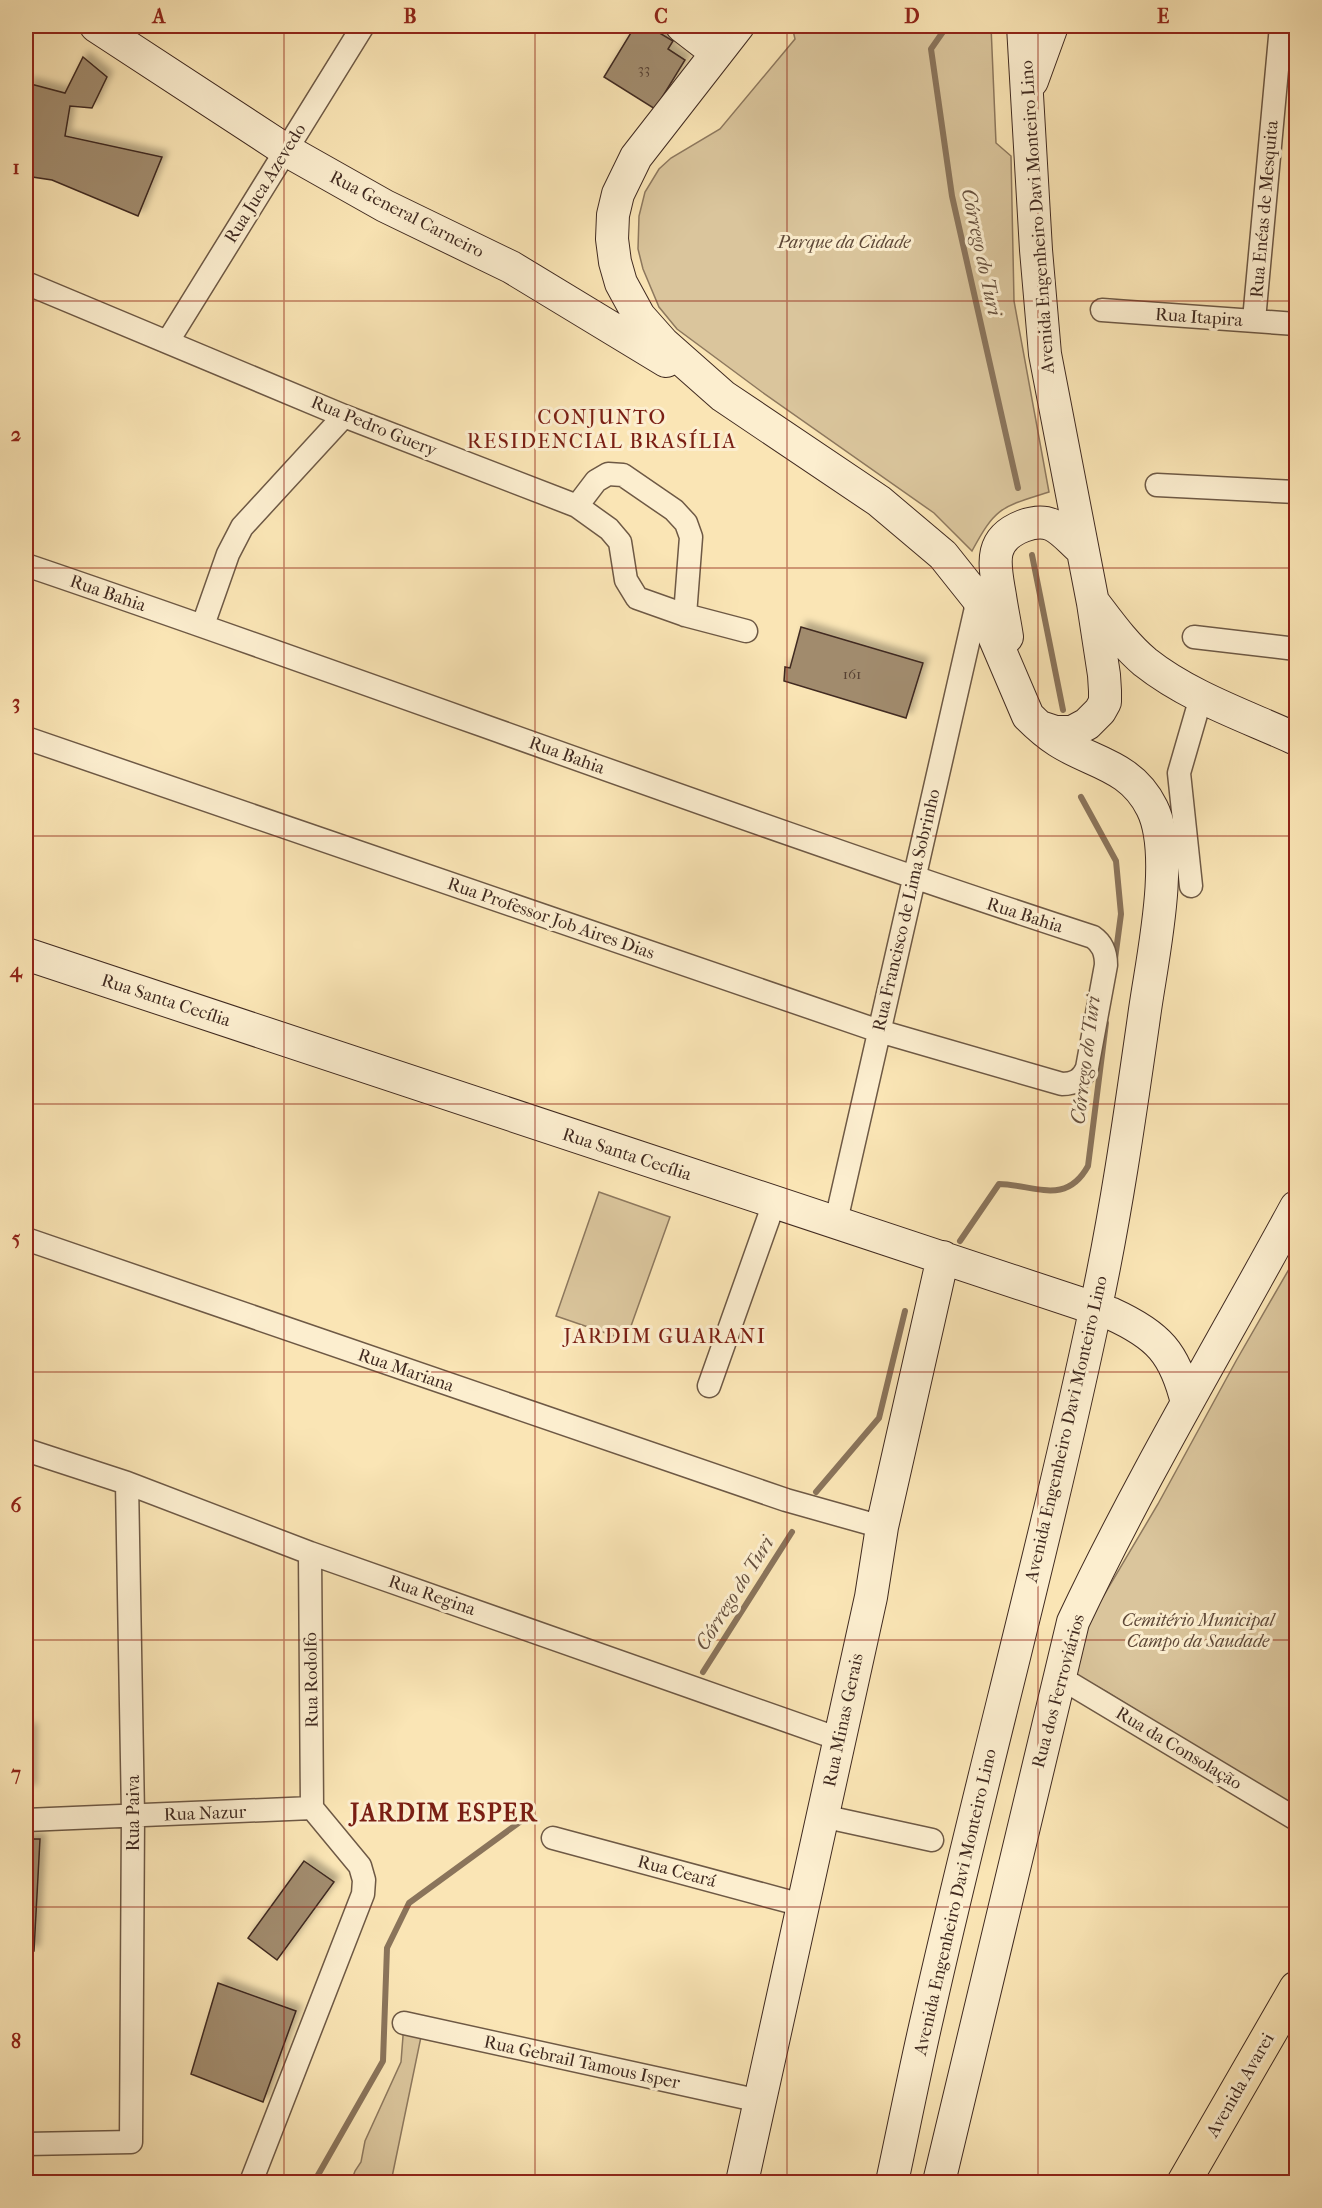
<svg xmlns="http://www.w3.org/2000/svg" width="1322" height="2208" font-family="'IM FELL French Canon',serif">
	<defs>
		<filter id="shadow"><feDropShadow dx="5.5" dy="-5.5" stdDeviation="3" flood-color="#0004"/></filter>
	</defs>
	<rect width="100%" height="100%" fill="#fae5b5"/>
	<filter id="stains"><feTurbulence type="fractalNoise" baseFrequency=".00333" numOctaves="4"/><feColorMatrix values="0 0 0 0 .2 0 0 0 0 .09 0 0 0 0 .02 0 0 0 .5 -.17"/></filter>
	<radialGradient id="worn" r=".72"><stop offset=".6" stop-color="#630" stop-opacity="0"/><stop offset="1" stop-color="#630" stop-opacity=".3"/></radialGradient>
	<path fill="#dac59c" stroke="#8d785e" stroke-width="1.5" d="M 792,26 L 991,26 L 996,143 L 1011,156 L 1014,301 L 1049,492 C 1002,507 996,506 972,551 L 934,513 L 762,392 L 677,329 L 659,307 L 643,269 L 638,249 L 639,216 L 645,192 L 659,169 L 671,158 L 720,129 L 795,39 Z
		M 599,1192 L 670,1217 L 626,1340 L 556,1316 Z
		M 1296,1257 L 1296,1809 L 1107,1692 L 1069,1671 L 1085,1627 L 1158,1504 L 1236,1361 Z
		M 404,2023 L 422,2032 L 391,2182 L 351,2182 L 355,2171 L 361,2162 L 365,2141 L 401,2062 Z"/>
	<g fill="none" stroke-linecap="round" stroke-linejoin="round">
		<path stroke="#8a745b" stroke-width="6" d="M 947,26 L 931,49 L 952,196 L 1018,488
			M 1032,555 L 1063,710
			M 1081,797 L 1116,861 L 1121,914 L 1115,959
			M 960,1241 L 999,1184 C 1035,1185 1066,1206 1088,1166 L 1106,1023
			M 816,1492 L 879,1418 L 905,1311
			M 703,1672 L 792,1532
			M 314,2182 L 383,2061 L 387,1948 L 409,1903 L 528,1816"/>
	</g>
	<path fill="#a18b6d" stroke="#402a20" stroke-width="1.5" filter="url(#shadow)" d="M 642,26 L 648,26 L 673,41 L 668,49 L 685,60 L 655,109 L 604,77 L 632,31 Z
		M 83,57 L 107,77 L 92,108 L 70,106 L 65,136 L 162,157 L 138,216 L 52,180 L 26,176 L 27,83 L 65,93 Z
		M 801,627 L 923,663 L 906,718 L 784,681 L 785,667 L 790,668 Z
		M 26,1729 L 31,1729 L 31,1790 L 26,1790 Z
		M 26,1839 L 40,1839 L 34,1951 L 26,1951 Z
		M 304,1861 L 334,1882 L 277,1960 L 248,1938 Z
		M 218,1983 L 296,2011 L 263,2102 L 191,2074 Z"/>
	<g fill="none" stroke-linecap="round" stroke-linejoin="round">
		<defs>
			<path id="street" d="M 26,283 L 344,416 L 577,506 L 609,529 L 620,542 L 626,580 L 637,598 L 685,615 L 746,631
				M 1102,310 L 1296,324
				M 1254,320 L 1281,26
				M 168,341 L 363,26
				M 1157,485 L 1296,492
				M 577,506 L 596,481 L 608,474 L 623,475 L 674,510 L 686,523 L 691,537 L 685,615
				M 26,565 C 382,686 735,820 1093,937 C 1103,944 1106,953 1106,965 L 1087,1068 C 1082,1080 1074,1084 1062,1084 L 879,1031 L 26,738
				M 203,625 L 228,554 L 242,527 L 344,416
				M 1194,637 L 1296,649
				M 1191,886 L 1179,773 L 1201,697
				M 836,1221 L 978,599
				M 26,1239 L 786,1500 L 882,1527
				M 709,1386 L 774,1203
				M 26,1450 L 127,1483 L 310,1553 L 839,1739
				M 310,1553 L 312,1808
				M 1061,1678 L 1296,1819
				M 822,1816 L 932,1840
				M 26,1820 L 312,1808
				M 553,1838 L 802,1905
				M 404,2023 L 760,2101
				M 26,2144 L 131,2142 L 133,1815 L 127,1483
				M 251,2182 L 363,1894 L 364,1880 L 360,1866 L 312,1808"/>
			<path id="secondary" d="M 96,26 L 284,149 L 385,206 L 511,267 L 666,361
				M 682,26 L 717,53
				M 738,26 L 636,157 L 618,194 L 613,215 L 612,239 L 615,262 L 621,283 L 639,316 L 663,343 L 723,396 L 879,501 L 943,555 L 978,599 L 1028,716 C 1037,725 1047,734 1058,741 C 1092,763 1131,765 1152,808 C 1176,856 1151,963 1144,1017 C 1130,1115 1116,1214 1095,1311 C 1045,1547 981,1779 928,2014 C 915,2070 904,2126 892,2182
				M 1023,26 L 1036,250 L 1045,354 L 1093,603 L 1104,675 L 1105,691 L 1105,702 L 1100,711 L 1087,724 L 1072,732 L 1055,732 L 1040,727
				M 1032,81 L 1052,26
				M 1094,603 C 1110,624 1125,645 1145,662 C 1189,697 1246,716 1296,739
				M 1007,637 C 1005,623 1002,610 1000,596 C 995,566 987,540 1023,526 C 1052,515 1061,531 1081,549
				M 26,954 L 1112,1314 C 1158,1335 1175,1353 1187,1403
				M 742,2182 L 871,1597 L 882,1527 L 943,1257
				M 939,2182 L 1073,1622 C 1140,1480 1221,1345 1296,1207"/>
			<path id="primary" d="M 1184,2182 L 1296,1988"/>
		</defs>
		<use href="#street" stroke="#6e5945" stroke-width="25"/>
		<use href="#secondary" stroke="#402a20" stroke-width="34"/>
		<use href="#primary" stroke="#402a20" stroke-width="35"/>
		<use href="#street" stroke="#fceecf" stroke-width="22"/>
		<use href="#secondary" stroke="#fceecf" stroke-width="32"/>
		<use href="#primary" stroke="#fae5b5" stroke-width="33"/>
	</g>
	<path fill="none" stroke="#8f2418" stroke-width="1.5" stroke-opacity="0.55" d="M 284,26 L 284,2182M 535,26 L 535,2182M 787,26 L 787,2182M 1038,26 L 1038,2182M 26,301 L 1296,301M 26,568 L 1296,568M 26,836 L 1296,836M 26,1104 L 1296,1104M 26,1372 L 1296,1372M 26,1640 L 1296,1640M 26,1907 L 1296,1907"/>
	<g text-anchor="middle" stroke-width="6" stroke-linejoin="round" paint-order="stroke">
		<g font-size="15" fill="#584233">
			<text x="644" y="74">33</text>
			<text x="852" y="679">161</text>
		</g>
		<g font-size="18" fill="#402a20" stroke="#fceecf">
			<text transform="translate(265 183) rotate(-58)" y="6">Rua Juca Azevedo</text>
			<text transform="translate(1264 209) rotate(-85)" y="6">Rua Enéas de Mesquita</text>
			<text transform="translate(407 214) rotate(27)" y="6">Rua General Carneiro</text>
			<text transform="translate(1037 217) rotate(-94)" y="6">Avenida Engenheiro Davi Monteiro Lino</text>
			<text transform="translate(1199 317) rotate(4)" y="6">Rua Itapira</text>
			<text transform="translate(374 426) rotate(22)" y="6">Rua Pedro Guery</text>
			<text transform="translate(108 593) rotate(19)" y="6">Rua Bahia</text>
			<text transform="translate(567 755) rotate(20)" y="6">Rua Bahia</text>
			<text transform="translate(906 910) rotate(-77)" y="6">Rua Francisco de Lima Sobrinho</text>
			<text transform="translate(1025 915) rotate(18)" y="6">Rua Bahia</text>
			<text transform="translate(551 918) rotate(19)" y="6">Rua Professor Job Aires Dias</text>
			<text transform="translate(166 1000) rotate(18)" y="6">Rua Santa Cecília</text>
			<text transform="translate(627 1154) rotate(18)" y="6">Rua Santa Cecília</text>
			<text transform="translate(406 1370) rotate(19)" y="6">Rua Mariana</text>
			<text transform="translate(1066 1429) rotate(-77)" y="6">Avenida Engenheiro Davi Monteiro Lino</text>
			<text transform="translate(432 1595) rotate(19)" y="6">Rua Regina</text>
			<text transform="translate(311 1680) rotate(-91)" y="6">Rua Rodolfo</text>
			<text transform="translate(1058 1691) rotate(-75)" y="6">Rua dos Ferroviários</text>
			<text transform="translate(843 1720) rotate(-78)" y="6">Rua Minas Gerais</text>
			<text transform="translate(1179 1748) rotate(31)" y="6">Rua da Consolação</text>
			<text transform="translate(133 1813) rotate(-90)" y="6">Rua Paiva</text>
			<text transform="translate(205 1813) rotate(-2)" y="6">Rua Nazur</text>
			<text transform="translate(677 1871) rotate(15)" y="6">Rua Ceará</text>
			<text transform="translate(955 1902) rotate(-77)" y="6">Avenida Engenheiro Davi Monteiro Lino</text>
			<text transform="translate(582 2062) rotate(12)" y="6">Rua Gebrail Tamous Isper</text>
			<text transform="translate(1240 2085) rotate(-60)" y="6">Avenida Avarei</text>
		</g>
		<g font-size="18" font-style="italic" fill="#5f4939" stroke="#fceecf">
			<text x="844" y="248">Parque da Cidade</text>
			<text x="1198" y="1626">Cemitério Municipal<tspan x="1198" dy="21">Campo da Saudade</tspan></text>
		</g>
		<g font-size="20" font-style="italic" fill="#654f3d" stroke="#fceecf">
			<text transform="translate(982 252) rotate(78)" y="7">Córrego do Turi</text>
			<text transform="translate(1085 1060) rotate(-83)" y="7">Córrego do Turi</text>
			<text transform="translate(734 1593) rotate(-58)" y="7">Córrego do Turi</text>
		</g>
		<g font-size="21" letter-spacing="1.5" fill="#7a1f14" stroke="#fceecf">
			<text x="602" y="424">CONJUNTO<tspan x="602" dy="24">RESIDENCIAL BRASÍLIA</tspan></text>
			<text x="665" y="1343">JARDIM GUARANI</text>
		</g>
		<g font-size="24" font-weight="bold" letter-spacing="1.5" fill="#7a1f14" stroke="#fceecf">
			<text x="444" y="1821">JARDIM ESPER</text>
		</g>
	</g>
	<rect width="1322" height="2208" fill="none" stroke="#fae5b5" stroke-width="66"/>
	<rect x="33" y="33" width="1256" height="2142" fill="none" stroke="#8f2418" stroke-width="2"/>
	<g font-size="20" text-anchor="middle" font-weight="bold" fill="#8f2418">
		<text x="159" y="23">A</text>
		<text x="410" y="23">B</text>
		<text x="661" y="23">C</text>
		<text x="912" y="23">D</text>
		<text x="1163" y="23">E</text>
		<text x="16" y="174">1</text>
		<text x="16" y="441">2</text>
		<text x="16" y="709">3</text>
		<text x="16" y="977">4</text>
		<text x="16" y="1245">5</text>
		<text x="16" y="1512">6</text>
		<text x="16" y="1780">7</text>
		<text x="16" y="2048">8</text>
	</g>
	<rect width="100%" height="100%" filter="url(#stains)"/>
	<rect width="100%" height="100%" fill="url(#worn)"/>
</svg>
